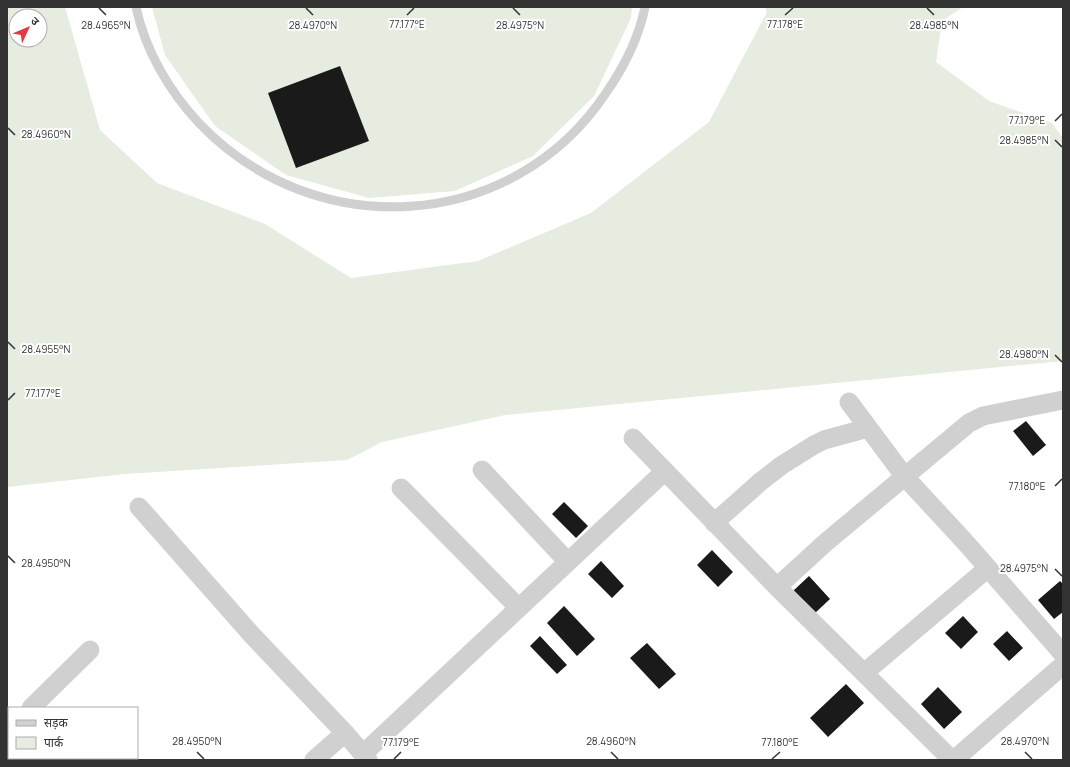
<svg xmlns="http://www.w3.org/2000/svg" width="1070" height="767" font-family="Manrope,'Noto Sans Devanagari',sans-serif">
	<rect width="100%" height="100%" fill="#fff"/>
	<path fill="#e6ecdf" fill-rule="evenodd" d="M 7,7 L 65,7 L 100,130 L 157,183 L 265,224 L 351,278 L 478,261 L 591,213 L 709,122 L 767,12 L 765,7 L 963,7 L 942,21 L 936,62 L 989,101 L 1052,123 L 1063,138 L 1063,361 L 505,415 L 382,442 L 347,460 L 125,474 L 7,487 ZM 16,16 L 40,16 L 40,40 L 16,40 Z
		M 152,7 L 632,7 L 631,18 L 594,96 L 533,156 L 455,191 L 369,198 L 286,175 L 215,126 L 165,55 Z"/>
	<path fill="#1a1a1a" d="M 340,66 L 369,141 L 296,168 L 268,93 Z
		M 1026,421 L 1046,445 L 1033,456 L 1013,431 Z
		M 564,502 L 588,526 L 576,538 L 552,514 Z
		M 712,550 L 733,572 L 718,587 L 697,565 Z
		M 601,561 L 624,586 L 612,598 L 588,574 Z
		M 809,576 L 830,599 L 814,614 L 793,591 Z
		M 1060,581 L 1063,584 L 1063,612 L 1054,619 L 1038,600 Z
		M 564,606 L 595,639 L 577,656 L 547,623 Z
		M 963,616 L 978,632 L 961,649 L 945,633 Z
		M 1007,631 L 1023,648 L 1009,661 L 993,644 Z
		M 540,636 L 567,665 L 557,674 L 530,646 Z
		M 647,643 L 676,674 L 659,689 L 630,658 Z
		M 846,684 L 864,703 L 828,737 L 810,718 Z
		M 938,687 L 962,712 L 944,729 L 921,704 Z"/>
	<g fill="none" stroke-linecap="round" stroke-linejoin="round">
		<path stroke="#d0d0d0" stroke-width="9" d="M 136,7 C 145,50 169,91 199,123 C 314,244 512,234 606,93 C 624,67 639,37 645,7"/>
		<path stroke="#d0d0d0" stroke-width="19" d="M 849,402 L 905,477 L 966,543 L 1063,654
			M 633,438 L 777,587 L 952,760
			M 482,470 L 568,562
			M 401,488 L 519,608
			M 139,507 L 252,635 L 345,733 L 368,760
			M 714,523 L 760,482 L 782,465 L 814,445 L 824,440 L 868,428
			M 777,587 L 825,543 L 969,423 L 983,416 L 1063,400
			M 864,673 L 988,568
			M 31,708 L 90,650
			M 7,732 L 9,730
			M 363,754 L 665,471
			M 70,760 L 72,758
			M 314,760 L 345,733
			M 954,760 L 1063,665"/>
	</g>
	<path fill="none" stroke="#333" stroke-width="1.5" d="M 99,8 L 106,15M 306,8 L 313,15M 513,8 L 520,15M 927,8 L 934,15M 407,15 L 414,8M 785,15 L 793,8M 1055,121 L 1062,114M 8,128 L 15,135M 1055,140 L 1062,147M 8,342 L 15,349M 1055,355 L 1062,362M 8,400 L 15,393M 1055,486 L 1062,479M 8,556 L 15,563M 1055,569 L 1062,576M 197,752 L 204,759M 611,752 L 618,759M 1025,752 L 1032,759M 394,759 L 401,752M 772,759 L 780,752"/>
	<g font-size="10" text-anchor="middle" fill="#333" stroke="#fff" stroke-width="4" stroke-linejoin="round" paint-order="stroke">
		<text x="407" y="28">77.177°E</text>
		<text x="785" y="28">77.178°E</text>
		<text x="106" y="29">28.4965°N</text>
		<text x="313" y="29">28.4970°N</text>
		<text x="520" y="29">28.4975°N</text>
		<text x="934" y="29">28.4985°N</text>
		<text x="1027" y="124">77.179°E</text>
		<text x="46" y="138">28.4960°N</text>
		<text x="1024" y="144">28.4985°N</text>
		<text x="46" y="353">28.4955°N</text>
		<text x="1024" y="358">28.4980°N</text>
		<text x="43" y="397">77.177°E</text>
		<text x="1027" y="490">77.180°E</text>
		<text x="46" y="567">28.4950°N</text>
		<text x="1024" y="572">28.4975°N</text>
		<text x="197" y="745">28.4950°N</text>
		<text x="611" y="745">28.4960°N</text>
		<text x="1025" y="745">28.4970°N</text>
		<text x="401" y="746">77.179°E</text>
		<text x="780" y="746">77.180°E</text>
	</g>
	<rect width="1070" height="767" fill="none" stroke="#333333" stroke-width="16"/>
	<rect x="8" y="707" width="130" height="52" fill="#ffffff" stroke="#adadad"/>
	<rect x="16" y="720" width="20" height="6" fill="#d0d0d0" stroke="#adadad"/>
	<text x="44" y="727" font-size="12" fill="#333333">सड़क</text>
	<rect x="16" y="737" width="20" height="12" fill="#e6ecdf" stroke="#adadad"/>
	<text x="44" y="747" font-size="12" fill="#333333">पार्क</text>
	<g transform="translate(28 28) rotate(46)"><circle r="19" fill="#ffffff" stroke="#adadad"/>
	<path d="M0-3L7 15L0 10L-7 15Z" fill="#e63946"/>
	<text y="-6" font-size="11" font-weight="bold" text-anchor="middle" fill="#333333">उ</text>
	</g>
</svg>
